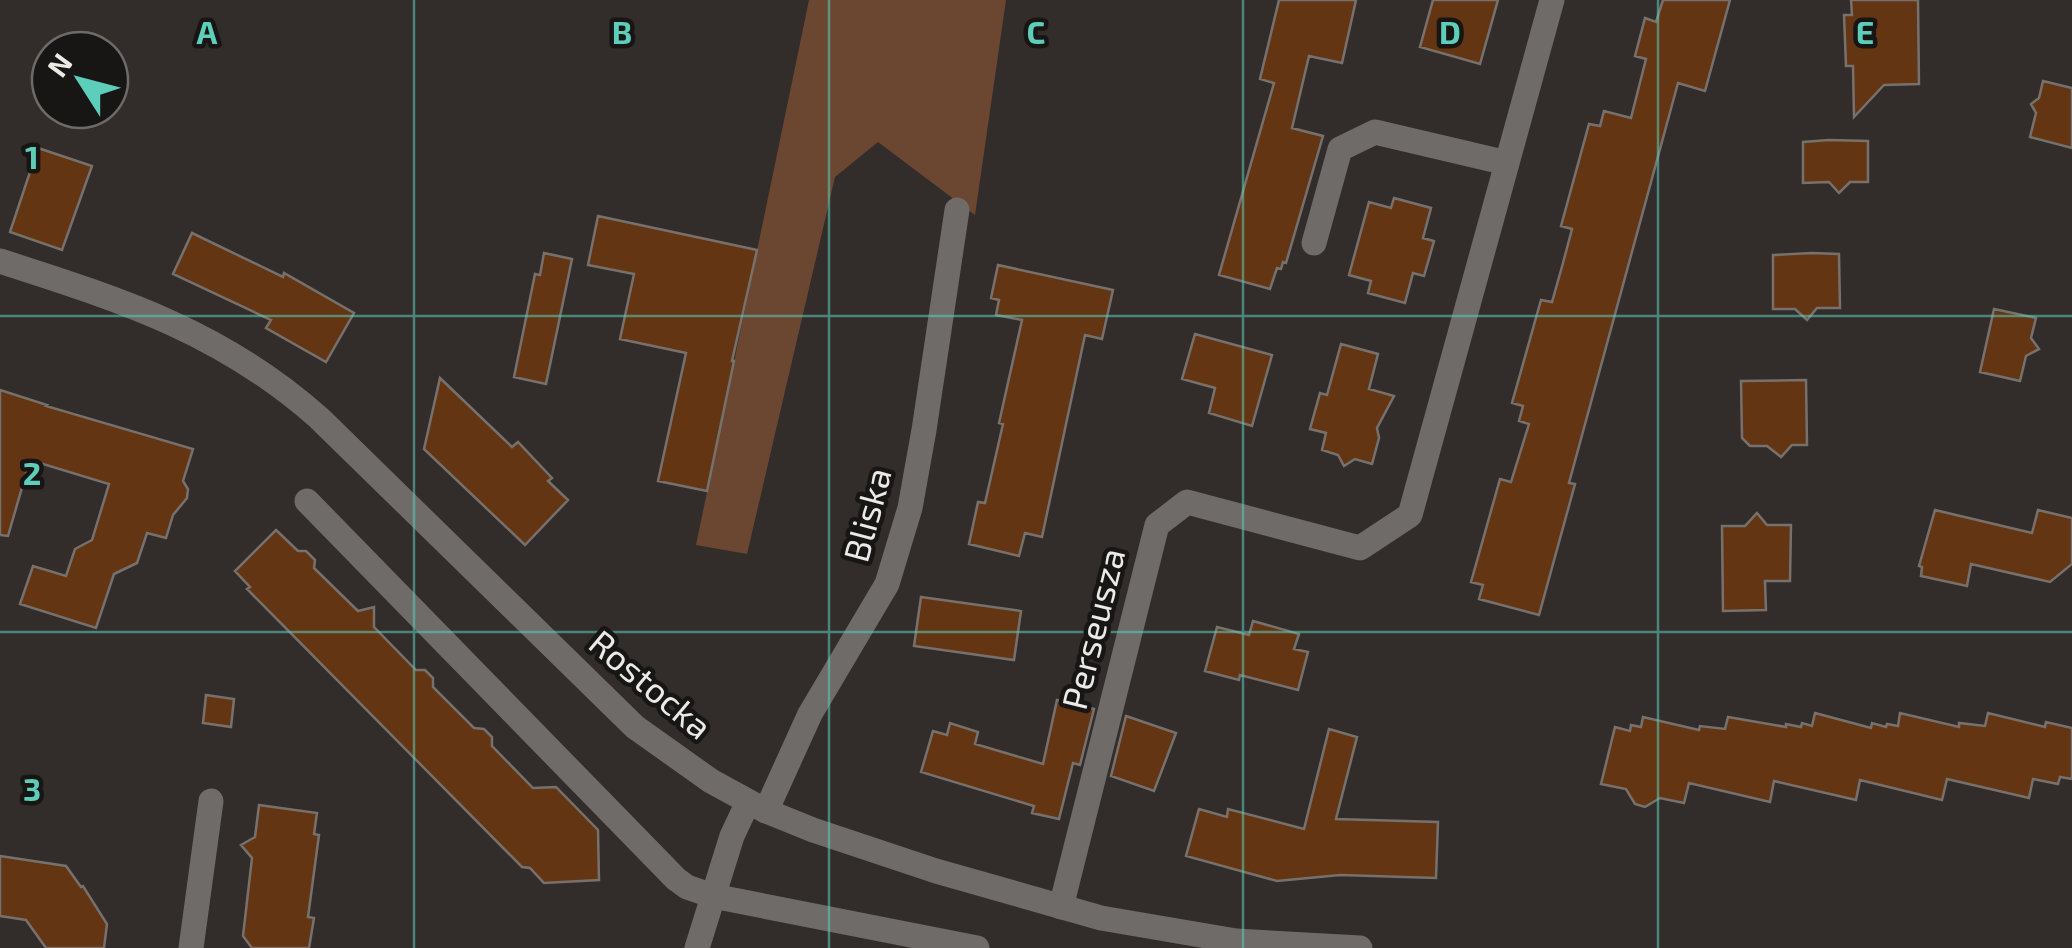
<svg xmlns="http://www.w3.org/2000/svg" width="2072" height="948" font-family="'Exo 2',sans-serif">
	<rect width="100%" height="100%" fill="#322d2a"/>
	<path fill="#6b4731" d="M 809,0 L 1006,0 L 975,215 L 878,142 L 835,177 L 747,554 L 696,545 Z"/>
	<path fill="#643513" stroke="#76716d" stroke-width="2.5" d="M 1279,0 L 1356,0 L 1342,63 L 1309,56 L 1292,128 L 1323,136 L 1286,263 L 1283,262 L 1281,269 L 1277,268 L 1270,289 L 1219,275 L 1274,83 L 1260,79 Z
		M 1433,0 L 1498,0 L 1480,64 L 1420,47 Z
		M 1663,0 L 1730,0 L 1705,91 L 1678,83 L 1569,483 L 1575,484 L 1539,615 L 1479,599 L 1483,585 L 1471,582 L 1500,479 L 1511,482 L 1529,424 L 1519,421 L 1523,406 L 1512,403 L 1541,300 L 1552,302 L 1563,263 L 1572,229 L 1561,226 L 1589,124 L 1600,126 L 1604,111 L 1631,118 L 1646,59 L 1635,56 L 1645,18 L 1656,22 Z
		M 1851,0 L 1918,0 L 1919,84 L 1884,85 L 1854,117 L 1853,66 L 1846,66 L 1845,40 L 1844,15 L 1852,15 Z
		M 2043,81 L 2072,88 L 2072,148 L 2030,137 L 2036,113 L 2031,104 L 2039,98 Z
		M 1829,140 L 1868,141 L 1868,182 L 1850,182 L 1839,193 L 1829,182 L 1803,183 L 1803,142 Z
		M 38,148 L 92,166 L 62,250 L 10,232 Z
		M 1394,198 L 1431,208 L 1423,238 L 1434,241 L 1424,276 L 1413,273 L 1405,303 L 1368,293 L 1371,281 L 1349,275 L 1369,202 L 1391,208 Z
		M 598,216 L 757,250 L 732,361 L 734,361 L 707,491 L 658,481 L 686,353 L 620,339 L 634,274 L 588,265 Z
		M 192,233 L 283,277 L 284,273 L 354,313 L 326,362 L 266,328 L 271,320 L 173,274 Z
		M 544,253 L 572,259 L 546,384 L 514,377 L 535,274 L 540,275 Z
		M 1812,253 L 1839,254 L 1840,308 L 1817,308 L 1807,320 L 1795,309 L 1773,309 L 1773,255 Z
		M 998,265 L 1113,290 L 1102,339 L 1085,335 L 1042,537 L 1025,533 L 1019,556 L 969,544 L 978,502 L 985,503 L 1003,424 L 999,423 L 1022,320 L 996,315 L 999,300 L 991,298 Z
		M 1994,309 L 2036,318 L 2031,338 L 2039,349 L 2026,356 L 2020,381 L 1980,372 Z
		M 1195,334 L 1272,355 L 1252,426 L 1209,413 L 1215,388 L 1182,379 Z
		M 1341,344 L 1378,354 L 1369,389 L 1394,396 L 1377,428 L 1379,438 L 1372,464 L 1355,459 L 1344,466 L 1338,455 L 1322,450 L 1326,433 L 1310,429 L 1320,393 L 1327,395 Z
		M 440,378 L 512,447 L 518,442 L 552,478 L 548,481 L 568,500 L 525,545 L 424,449 Z
		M 1806,380 L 1807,445 L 1792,445 L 1781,457 L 1767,446 L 1750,446 L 1742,438 L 1741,381 Z
		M 0,390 L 47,405 L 46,406 L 193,449 L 183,481 L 188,489 L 187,498 L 173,515 L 166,538 L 147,533 L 137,563 L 114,574 L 96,628 L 20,604 L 33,566 L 66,576 L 75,549 L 92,540 L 109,484 L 30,460 L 8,536 L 0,535 Z
		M 1935,510 L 2032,533 L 2038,510 L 2072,518 L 2072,564 L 2050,582 L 1971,564 L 1967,586 L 1921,576 L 1922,567 L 1919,566 Z
		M 1757,513 L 1767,525 L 1791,525 L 1790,581 L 1765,581 L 1766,610 L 1723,611 L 1722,526 L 1745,526 Z
		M 276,530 L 298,551 L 306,551 L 315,560 L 314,568 L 358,611 L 374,607 L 374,627 L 416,670 L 425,670 L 433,678 L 433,687 L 474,728 L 484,729 L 492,737 L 492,746 L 533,788 L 556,787 L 598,830 L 599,880 L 544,883 L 530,868 L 522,867 L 247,589 L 250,587 L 235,571 Z
		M 921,597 L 1021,611 L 1014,660 L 914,646 Z
		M 1253,621 L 1299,634 L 1294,649 L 1308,652 L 1298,690 L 1240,675 L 1239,680 L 1205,671 L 1217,627 L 1249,635 Z
		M 206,695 L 234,699 L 231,727 L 203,723 Z
		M 1057,700 L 1094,709 L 1080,765 L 1073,763 L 1059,819 L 1032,813 L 1034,806 L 921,772 L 933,731 L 947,735 L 950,723 L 978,732 L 975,744 L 1043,764 Z
		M 1815,713 L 1871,728 L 1872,723 L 1886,727 L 1887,724 L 1898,726 L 1900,713 L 1959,727 L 1959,723 L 1985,726 L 1988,713 L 2045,727 L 2046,722 L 2072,728 L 2072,779 L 2060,777 L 2058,784 L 2033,779 L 2029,798 L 1947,779 L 1942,800 L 1860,780 L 1856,800 L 1774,781 L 1770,802 L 1689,783 L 1684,803 L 1660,798 L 1645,807 L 1635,804 L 1626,789 L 1601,784 L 1615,727 L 1630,731 L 1631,725 L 1641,727 L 1643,717 L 1699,730 L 1700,726 L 1725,729 L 1728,717 L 1786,727 L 1786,724 L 1801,727 L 1802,723 L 1812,726 Z
		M 1126,716 L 1176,733 L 1154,791 L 1111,776 Z
		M 1329,729 L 1357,737 L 1336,819 L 1438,822 L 1436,878 L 1340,875 L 1277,881 L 1186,856 L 1199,809 L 1227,817 L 1228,809 L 1304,829 Z
		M 259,805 L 317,813 L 314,834 L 319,835 L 308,917 L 314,918 L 309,948 L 252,948 L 243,936 L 252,858 L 241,845 L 255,837 Z
		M 0,856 L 66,866 L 81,887 L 83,886 L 107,924 L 104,948 L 46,948 L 26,920 L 0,916 Z"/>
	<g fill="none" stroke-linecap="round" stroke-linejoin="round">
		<path stroke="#6e6b69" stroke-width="25" d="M 1314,243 L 1340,149 L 1375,132 L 1507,163
			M 307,501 L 637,839 L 676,879 L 687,887 L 713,896 L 977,948
			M 766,811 L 810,714 L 887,584 L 910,508 L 924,430 L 957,210
			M 1061,907 L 1157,525 L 1187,502 L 1360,548 L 1410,515 L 1552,0
			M 191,948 L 211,801
			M 697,948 L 732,836 L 748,802"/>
		<path stroke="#6e6b69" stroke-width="25" d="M 0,261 C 121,300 221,331 319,418 L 635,727 L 711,781 L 766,811 L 813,830 L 936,871 L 1101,918 L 1236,941 L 1360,948"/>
	</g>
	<path fill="none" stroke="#5dceb9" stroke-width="2.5" stroke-opacity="0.55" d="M 414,0 L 414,948M 829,0 L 829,948M 1243,0 L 1243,948M 1658,0 L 1658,948M 0,316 L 2072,316M 0,632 L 2072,632"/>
	<g text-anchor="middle" stroke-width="9" stroke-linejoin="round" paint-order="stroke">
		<g font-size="35" fill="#ece9e7" stroke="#181614">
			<text transform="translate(868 515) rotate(-75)" y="12">Bliska</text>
			<text transform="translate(1094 629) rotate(-76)" y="12">Perseusza</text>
			<text transform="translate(650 685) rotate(40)" y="12">Rostocka</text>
		</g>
	</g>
	<g font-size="32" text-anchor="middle" font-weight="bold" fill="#5dceb9" stroke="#181614" stroke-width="9" stroke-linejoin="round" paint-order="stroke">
		<text x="207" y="44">A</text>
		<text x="622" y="44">B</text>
		<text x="1036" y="44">C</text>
		<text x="1450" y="44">D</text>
		<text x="1865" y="44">E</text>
		<text x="32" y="169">1</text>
		<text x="32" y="485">2</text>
		<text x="32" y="801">3</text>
	</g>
	<g transform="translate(80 80) rotate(306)"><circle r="48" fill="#181614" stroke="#6d6a68" stroke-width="2.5"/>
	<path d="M0-8L18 38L0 25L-18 38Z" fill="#5dceb9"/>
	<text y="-15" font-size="28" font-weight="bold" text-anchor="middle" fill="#ece9e7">N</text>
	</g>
</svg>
